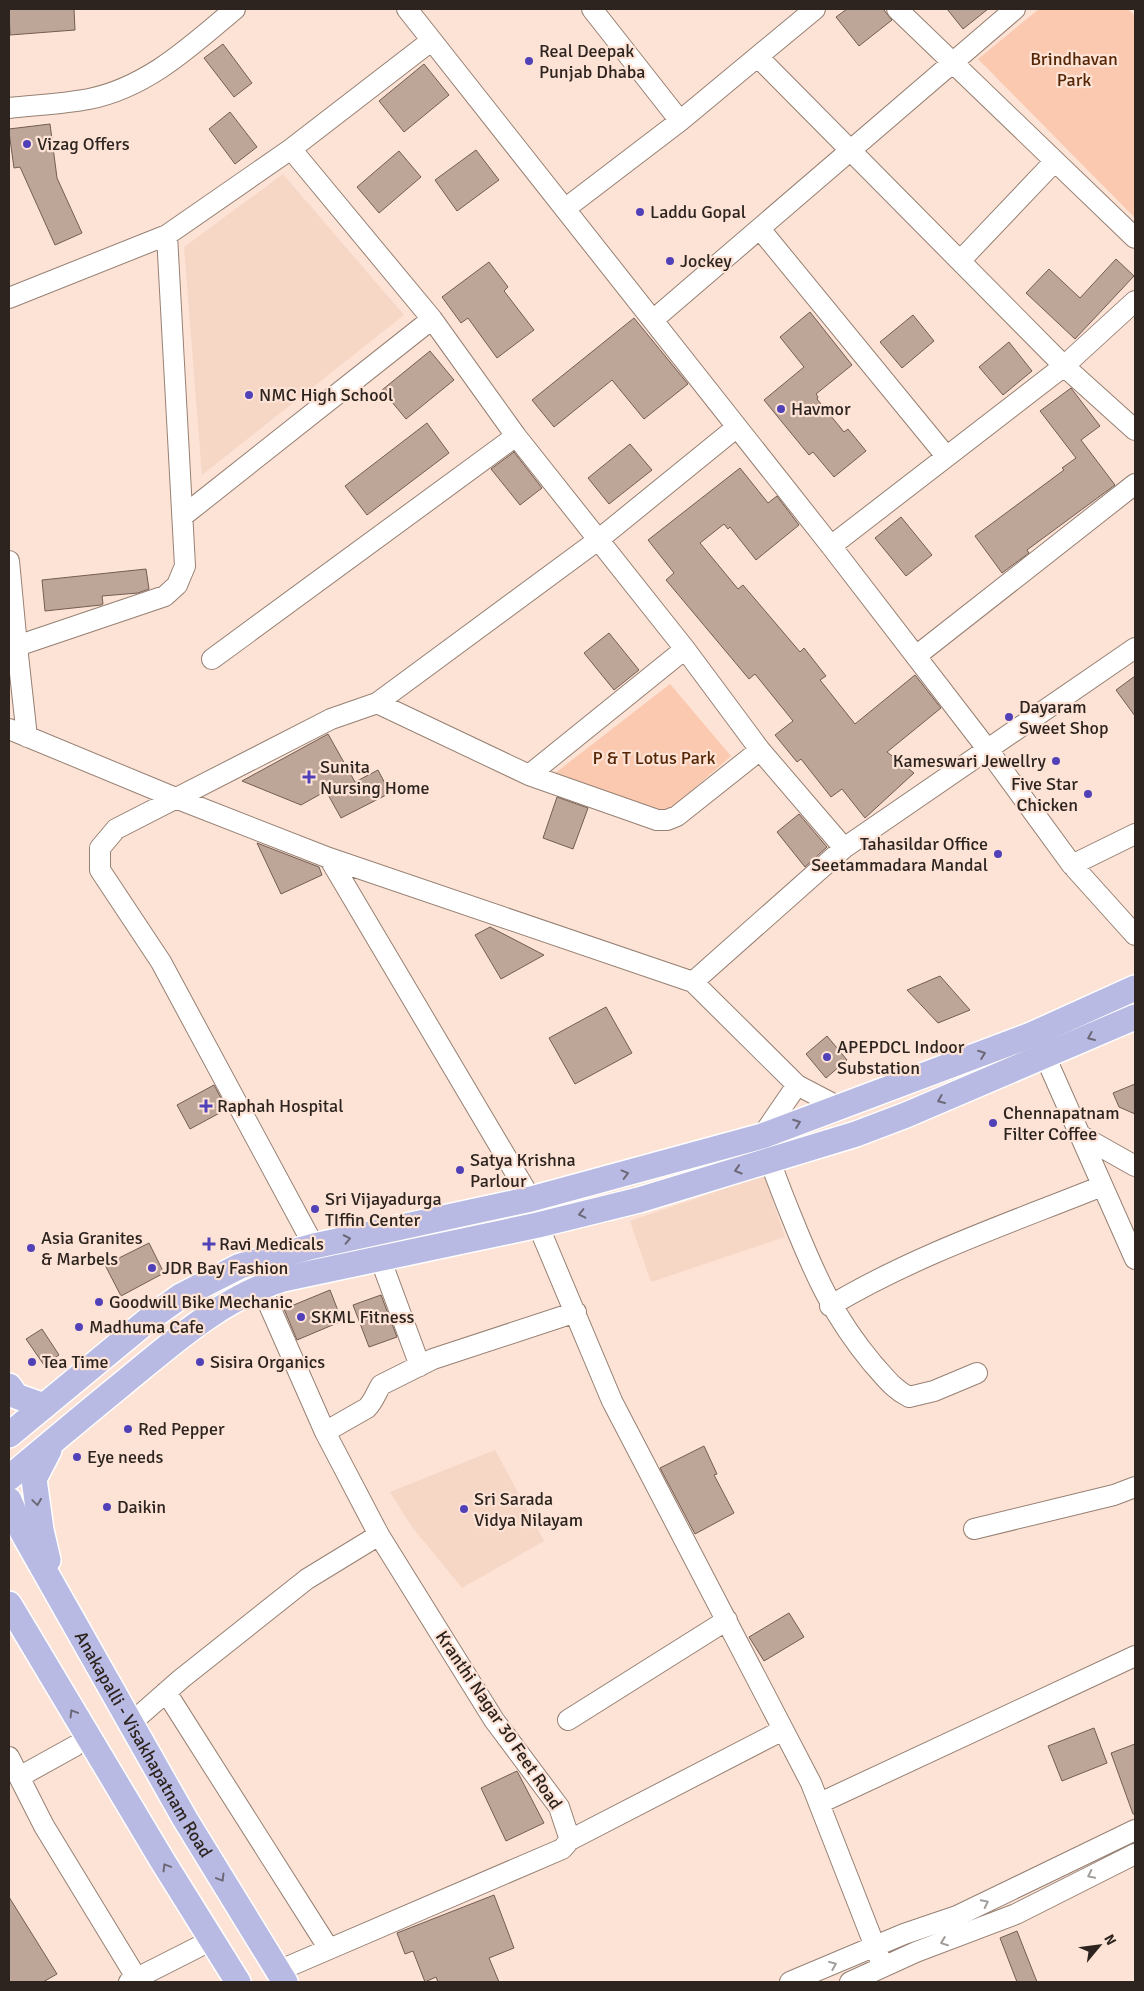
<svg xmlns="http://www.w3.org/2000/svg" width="1144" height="1991" font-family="Signika,sans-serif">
	<rect width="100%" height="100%" fill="#fde3d6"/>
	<path fill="#f6d6c5" d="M 283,174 L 404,315 L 202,475 L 184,247 Z
		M 764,1175 L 785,1237 L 651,1282 L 630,1221 Z
		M 495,1450 L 544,1541 L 462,1588 L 412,1527 L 390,1492 Z"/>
	<path fill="#fac9af" d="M 1039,9 L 1128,9 L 1135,16 L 1135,218 L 978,59 Z
		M 670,684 L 731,756 L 665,814 L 554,774 Z"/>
	<path fill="#bda598" stroke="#735d52" d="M 9,9 L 74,9 L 75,30 L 10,35 Z
		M 847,9 L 883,9 L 892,20 L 859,46 L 836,17 Z
		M 947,9 L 988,9 L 963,29 Z
		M 223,44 L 252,83 L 234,97 L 204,58 Z
		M 424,64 L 449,95 L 404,132 L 379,101 Z
		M 230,112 L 257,147 L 235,164 L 209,129 Z
		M 50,124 L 57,178 L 82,233 L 55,245 L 20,167 L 14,168 L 9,132 L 9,129 Z
		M 476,150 L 499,180 L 457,211 L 435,180 Z
		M 399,151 L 421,177 L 379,213 L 357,187 Z
		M 1116,259 L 1134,276 L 1075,339 L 1026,293 L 1049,269 L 1080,298 Z
		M 489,262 L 508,287 L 504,291 L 534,330 L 497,358 L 468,318 L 461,323 L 442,297 Z
		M 810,312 L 852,365 L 816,394 L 818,397 L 817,399 L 844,432 L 848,429 L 866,451 L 834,477 L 813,452 L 809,455 L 764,400 L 804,367 L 780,337 Z
		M 913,315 L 934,341 L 902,368 L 880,342 Z
		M 634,318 L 688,384 L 644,419 L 612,380 L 554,427 L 532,400 Z
		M 1009,342 L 1032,371 L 1003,395 L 979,367 Z
		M 430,351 L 454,380 L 406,419 L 382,390 Z
		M 1071,388 L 1100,426 L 1081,440 L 1115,485 L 1027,550 L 1029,553 L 1002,573 L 975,536 L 1064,470 L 1062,468 L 1076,458 L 1040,411 Z
		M 427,423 L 449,453 L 367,515 L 345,486 Z
		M 630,444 L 652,470 L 609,504 L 588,478 Z
		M 514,452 L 542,488 L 520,505 L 491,469 Z
		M 740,468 L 768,503 L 777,496 L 799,525 L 756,560 L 730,527 L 728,529 L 724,524 L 700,543 L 738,589 L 743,585 L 800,652 L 804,648 L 826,676 L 820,680 L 855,724 L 915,675 L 941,708 L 887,752 L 914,773 L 865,818 L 842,789 L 831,797 L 801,759 L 797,762 L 775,735 L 793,721 L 755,674 L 749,679 L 666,580 L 674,573 L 648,540 Z
		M 901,517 L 932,555 L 906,576 L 875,538 Z
		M 146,569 L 149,589 L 138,593 L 102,596 L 103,604 L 101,605 L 45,611 L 42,580 Z
		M 609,633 L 639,670 L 614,690 L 584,653 Z
		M 1135,676 L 1135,716 L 1116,690 Z
		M 328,734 L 355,782 L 378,770 L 390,793 L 341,818 L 326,791 L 301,805 L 242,781 Z
		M 557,797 L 588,808 L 573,849 L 543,838 Z
		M 799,814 L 827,847 L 805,867 L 777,832 Z
		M 257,843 L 319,867 L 322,875 L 281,894 Z
		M 490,927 L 544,955 L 501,979 L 475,935 Z
		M 940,976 L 970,1010 L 938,1023 L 907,990 Z
		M 606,1007 L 632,1053 L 575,1084 L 549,1038 Z
		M 827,1036 L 847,1060 L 826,1078 L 806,1054 Z
		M 1135,1084 L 1135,1114 L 1119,1107 L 1113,1093 Z
		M 214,1085 L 227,1109 L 190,1129 L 177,1105 Z
		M 149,1243 L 164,1273 L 121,1296 L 105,1265 Z
		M 330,1290 L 342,1321 L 297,1340 L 284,1309 Z
		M 381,1295 L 397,1337 L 369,1347 L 353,1305 Z
		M 42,1329 L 59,1355 L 44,1365 L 26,1339 Z
		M 704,1446 L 717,1474 L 714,1475 L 734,1513 L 695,1534 L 660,1468 Z
		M 789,1613 L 804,1637 L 764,1661 L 749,1637 Z
		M 1094,1728 L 1107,1763 L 1062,1781 L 1048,1746 Z
		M 1135,1744 L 1135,1814 L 1133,1814 L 1111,1753 Z
		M 517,1771 L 544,1823 L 506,1841 L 481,1788 Z
		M 494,1895 L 514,1948 L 489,1958 L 499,1982 L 438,1982 L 436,1977 L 425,1982 L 413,1951 L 405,1954 L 397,1933 Z
		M 9,1897 L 57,1974 L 43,1982 L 9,1982 Z
		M 1017,1931 L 1037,1982 L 1017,1982 L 1000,1938 Z"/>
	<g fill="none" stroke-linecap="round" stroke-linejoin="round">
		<defs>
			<path id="minor" d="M 407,9 L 831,546 L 988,750 L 1072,865 L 1135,935
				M 592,9 L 680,121
				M 897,9 L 1135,238
				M 431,41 L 291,149 L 432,319 L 516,436 L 685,649 L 760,750 L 844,848 L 1135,648
				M 758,57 L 1064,366 L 1135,430
				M 9,108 C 35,105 63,104 89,99 C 148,87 191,46 235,9
				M 566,208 L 680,121 L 815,9
				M 760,229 L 946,456
				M 960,261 L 1055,161
				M 9,298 L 167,235 L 291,149
				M 653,320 L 1015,9
				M 183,516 L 432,319
				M 831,546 L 1064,366 L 1135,301
				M 9,561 L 17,646 L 165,596 L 177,585 L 185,566 L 167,235
				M 17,646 L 27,737
				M 916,656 L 1135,484
				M 212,659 L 516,436
				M 377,703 L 529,775 L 657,820 L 667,820 L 677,816 L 760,750
				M 9,729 L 178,799 L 329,858 L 693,982 L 797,1085 L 841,1108
				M 529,775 L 685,649
				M 329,858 L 531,1199 L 538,1225 L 612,1401 L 811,1783 L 883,1967
				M 1072,865 L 1135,834
				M 693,982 L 844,848
				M 1045,1056 L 1080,1135 L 1135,1166
				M 797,1085 L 762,1136 C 770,1164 781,1191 792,1218 C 815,1275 833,1316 873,1364 C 885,1377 893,1389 909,1397 L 934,1391 L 977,1373
				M 1080,1135 L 1135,1259
				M 314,1246 L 161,962 L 100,870 L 100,848 L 116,829 L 331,719 L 377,703 L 598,540 L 737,427
				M 380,1258 L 420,1366
				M 830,1306 C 915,1255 1010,1223 1102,1186
				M 325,1432 L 367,1408 C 374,1401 376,1393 381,1385 L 433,1359 L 576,1312
				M 974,1529 L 1114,1495 L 1135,1487
				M 166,1692 L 329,1949
				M 568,1720 L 727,1620
				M 131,1723 L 181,1679 L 307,1579 L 379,1535 L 325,1432 L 250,1262
				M 9,1757 L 44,1826 L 139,1982
				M 19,1777 L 75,1746
				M 820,1803 L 1135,1656
				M 570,1840 L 783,1730
				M 278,1971 L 562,1849 L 570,1840 L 559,1807 L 494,1720 L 379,1535
				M 129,1982 L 212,1940
				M 790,1982 L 904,1934 L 957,1916 L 1135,1830
				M 850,1982 L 916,1952 L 1016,1914 L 1135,1854"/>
			<g id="major">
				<path d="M 9,1386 L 16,1396 L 44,1406"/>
				<path d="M 9,1435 L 153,1316 L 181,1296 L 240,1266 L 314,1246 L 531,1199 L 762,1136 L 1031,1035 L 1135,988"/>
				<path d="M 9,1478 C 46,1447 83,1416 121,1385 C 170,1345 221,1298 283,1279 L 538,1225 L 639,1200 L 856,1134 L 906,1115 L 1135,1017"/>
				<path id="s1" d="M 9,1500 L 22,1531 L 185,1819 L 285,1982"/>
				<path d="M 48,1560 L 41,1530 L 34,1479 L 49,1450"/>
				<path d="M 9,1604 L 162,1860 L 238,1982"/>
			</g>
		</defs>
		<use href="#minor" stroke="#968073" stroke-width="22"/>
		<use href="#major" stroke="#fff" stroke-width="28"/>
		<use href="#minor" stroke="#fff" stroke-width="20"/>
		<use href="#major" stroke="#b9bae3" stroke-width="25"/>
	</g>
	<defs><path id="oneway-chevron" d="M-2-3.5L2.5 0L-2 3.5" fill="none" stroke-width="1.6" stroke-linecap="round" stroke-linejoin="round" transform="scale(1.25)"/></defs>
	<g stroke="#6c6877">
		<use href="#oneway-chevron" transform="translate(1091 1037) rotate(157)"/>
		<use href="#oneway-chevron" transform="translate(982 1054) rotate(-21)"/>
		<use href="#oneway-chevron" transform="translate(941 1100) rotate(157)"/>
		<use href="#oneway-chevron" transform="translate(797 1123) rotate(-20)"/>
		<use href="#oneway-chevron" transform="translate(738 1170) rotate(163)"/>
		<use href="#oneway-chevron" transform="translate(625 1174) rotate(-15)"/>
		<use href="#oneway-chevron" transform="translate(582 1214) rotate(167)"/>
		<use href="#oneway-chevron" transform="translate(347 1239) rotate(-12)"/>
		<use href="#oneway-chevron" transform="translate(37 1502) rotate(82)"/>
		<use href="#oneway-chevron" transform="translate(73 1713) rotate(-121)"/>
		<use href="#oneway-chevron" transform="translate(166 1867) rotate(-121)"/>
		<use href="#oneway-chevron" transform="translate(221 1878) rotate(59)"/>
	</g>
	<g stroke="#a09c9a">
		<use href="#oneway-chevron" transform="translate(1091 1875) rotate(154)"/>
		<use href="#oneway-chevron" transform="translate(985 1903) rotate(-26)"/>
		<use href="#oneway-chevron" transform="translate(944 1942) rotate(159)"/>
		<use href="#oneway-chevron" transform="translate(833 1965) rotate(-22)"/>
	</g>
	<g fill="#5141b9" stroke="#fde3d6" stroke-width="2">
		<circle cx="529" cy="61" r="5"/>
		<circle cx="27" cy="144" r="5"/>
		<circle cx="640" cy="212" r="5"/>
		<circle cx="670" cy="261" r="5"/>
		<circle cx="249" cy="395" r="5"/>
		<circle cx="781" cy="409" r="5"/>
		<circle cx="1009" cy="717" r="5"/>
		<circle cx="1056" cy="761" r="5"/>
		<path d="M306.5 769.5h5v5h5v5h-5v5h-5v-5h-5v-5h5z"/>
		<circle cx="1088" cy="794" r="5"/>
		<circle cx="998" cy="854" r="5"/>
		<circle cx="827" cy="1057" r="5"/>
		<path d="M203.5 1098.5h5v5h5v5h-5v5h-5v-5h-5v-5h5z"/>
		<circle cx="993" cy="1123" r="5"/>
		<circle cx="460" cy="1170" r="5"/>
		<circle cx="315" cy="1209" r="5"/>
		<path d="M206.5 1236.5h5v5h5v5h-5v5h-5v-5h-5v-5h5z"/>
		<circle cx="31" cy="1248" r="5"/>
		<circle cx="152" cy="1268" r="5"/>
		<circle cx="99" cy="1302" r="5"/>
		<circle cx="301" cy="1317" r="5"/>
		<circle cx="79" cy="1327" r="5"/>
		<circle cx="32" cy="1362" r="5"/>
		<circle cx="200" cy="1362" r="5"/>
		<circle cx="128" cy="1429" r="5"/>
		<circle cx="77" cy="1457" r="5"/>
		<circle cx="107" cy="1507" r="5"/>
		<circle cx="464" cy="1509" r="5"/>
	</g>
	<g text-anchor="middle" stroke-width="4.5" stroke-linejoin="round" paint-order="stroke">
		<g font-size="18" fill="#2d241f" stroke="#fde3d6" text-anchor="start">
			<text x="539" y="57">Real Deepak<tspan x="539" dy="21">Punjab Dhaba</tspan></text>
			<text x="37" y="150">Vizag Offers</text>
			<text x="650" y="218">Laddu Gopal</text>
			<text x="680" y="267">Jockey</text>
			<text x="259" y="401">NMC High School</text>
			<text x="791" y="415">Havmor</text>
			<text x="1019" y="713">Dayaram<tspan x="1019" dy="21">Sweet Shop</tspan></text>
			<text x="1046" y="767" text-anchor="end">Kameswari Jewellry</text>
			<text x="320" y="773">Sunita<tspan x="320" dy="21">Nursing Home</tspan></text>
			<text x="1078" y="790" text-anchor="end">Five Star<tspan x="1078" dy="21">Chicken</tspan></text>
			<text x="988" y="850" text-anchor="end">Tahasildar Office<tspan x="988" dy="21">Seetammadara Mandal</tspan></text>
			<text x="837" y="1053">APEPDCL Indoor<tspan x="837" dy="21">Substation</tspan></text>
			<text x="217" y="1112">Raphah Hospital</text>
			<text x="1003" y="1119">Chennapatnam<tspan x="1003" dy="21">Filter Coffee</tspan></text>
			<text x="470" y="1166">Satya Krishna<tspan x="470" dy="21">Parlour</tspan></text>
			<text x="325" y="1205">Sri Vijayadurga<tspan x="325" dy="21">TIffin Center</tspan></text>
			<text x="41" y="1244">Asia Granites<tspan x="41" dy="21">&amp; Marbels</tspan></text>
			<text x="219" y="1250">Ravi Medicals</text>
			<text x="162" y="1274">JDR Bay Fashion</text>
			<text x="109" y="1308">Goodwill Bike Mechanic</text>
			<text x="311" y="1323">SKML Fitness</text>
			<text x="89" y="1333">Madhuma Cafe</text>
			<text x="42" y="1368">Tea Time</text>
			<text x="210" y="1368">Sisira Organics</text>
			<text x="138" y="1435">Red Pepper</text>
			<text x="87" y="1463">Eye needs</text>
			<text x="474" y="1505">Sri Sarada<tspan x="474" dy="21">Vidya Nilayam</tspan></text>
			<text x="117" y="1513">Daikin</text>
		</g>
		<g font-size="18" fill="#562604" stroke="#fde3d6">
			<text x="1074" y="65">Brindhavan<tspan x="1074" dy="21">Park</tspan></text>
			<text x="654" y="764">P &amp; T Lotus Park</text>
		</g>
		<g font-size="18" fill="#2d241f" stroke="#fde3d6">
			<text transform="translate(499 1720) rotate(56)" y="6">Kranthi Nagar 30 Feet Road</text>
			<text dy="6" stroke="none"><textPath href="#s1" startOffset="279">Anakapalli - Visakhapatnam Road</textPath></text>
		</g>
	</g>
	<rect width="1144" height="1991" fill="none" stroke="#2d241f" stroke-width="20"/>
	<g transform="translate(1099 1946) rotate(61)" stroke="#fde3d6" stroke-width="4" paint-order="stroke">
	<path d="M0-4L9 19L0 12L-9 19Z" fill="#2d241f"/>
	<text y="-8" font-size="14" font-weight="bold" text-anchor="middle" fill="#2d241f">N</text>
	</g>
</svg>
